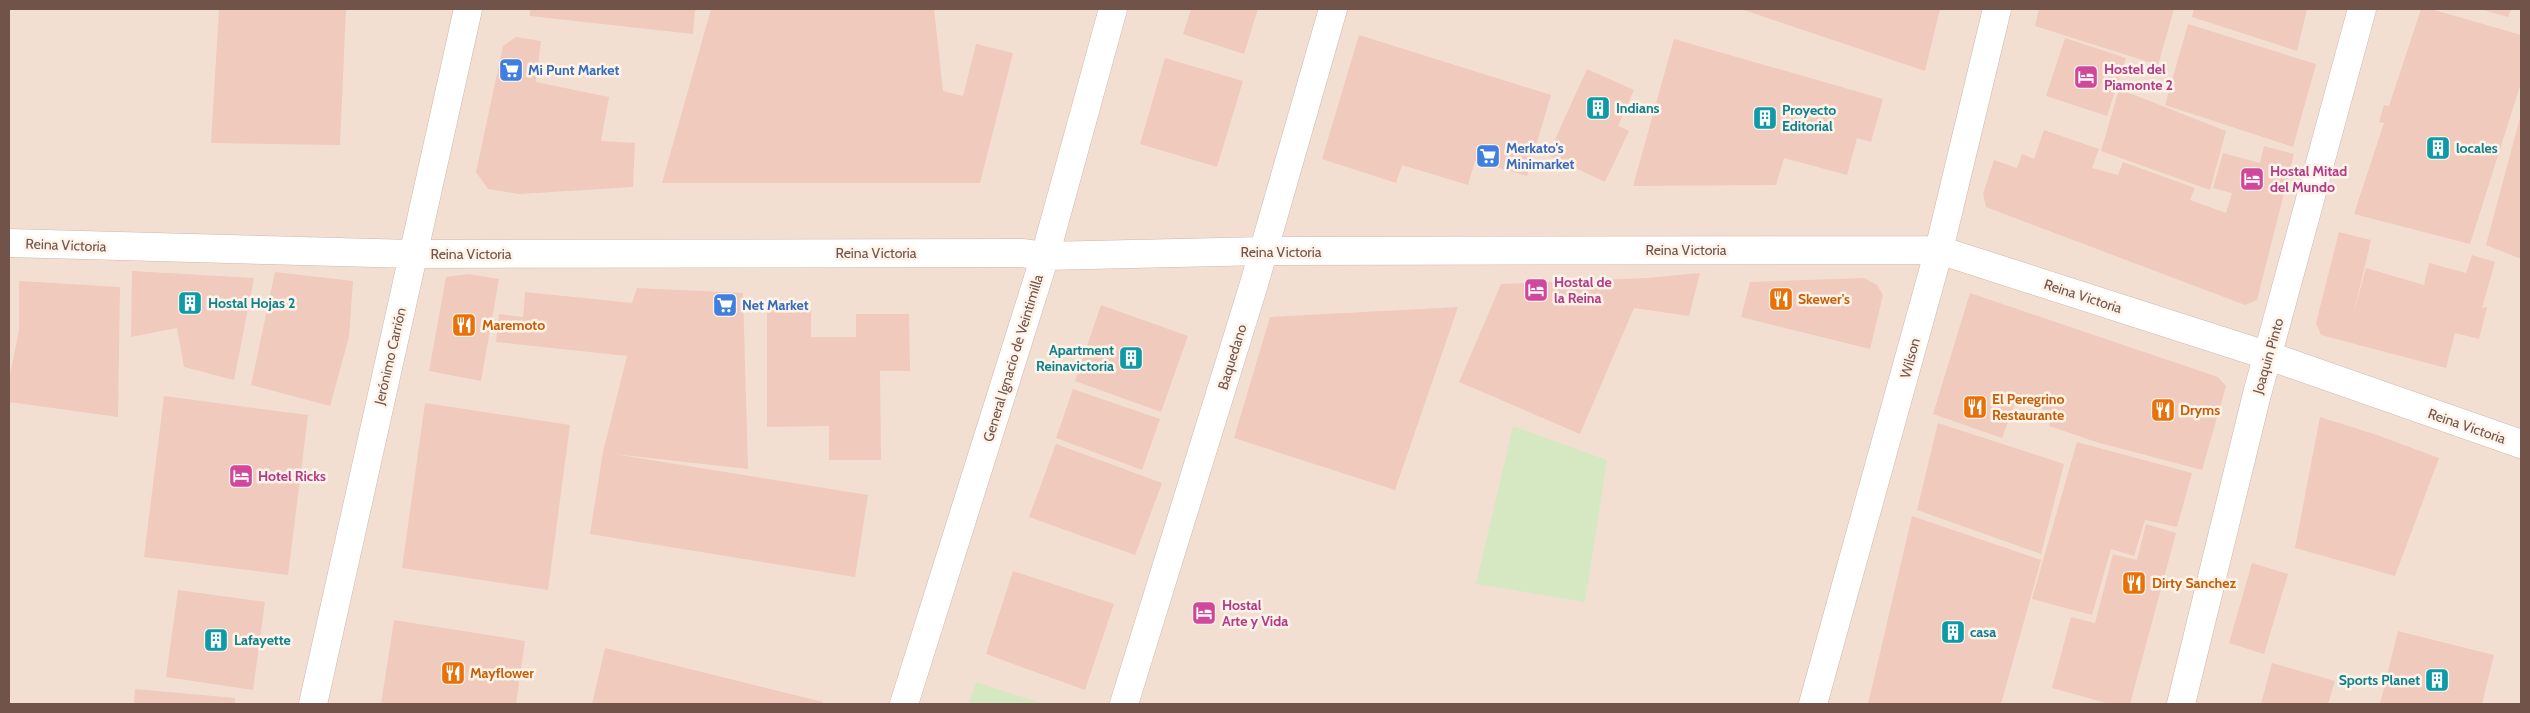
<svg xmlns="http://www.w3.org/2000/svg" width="2530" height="713" font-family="Cabin,sans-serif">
	<rect width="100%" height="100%" fill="#fbefe3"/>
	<path fill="#f3dfd2" d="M 9,9 L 2521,9 L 2521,704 L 9,704 Z"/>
	<path fill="#d6e8c2" d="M 1513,426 L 1607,460 L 1585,602 L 1476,584 Z
		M 976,682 L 1045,704 L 969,704 Z"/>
	<path fill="#f0cabc" d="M 219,9 L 346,9 L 340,145 L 211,143 Z
		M 530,9 L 695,9 L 693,34 L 530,16 Z
		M 711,9 L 934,9 L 943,91 L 963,96 L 976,44 L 1013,53 L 980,183 L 662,183 Z
		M 1191,9 L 1258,9 L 1244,54 L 1183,34 Z
		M 1741,9 L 1940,9 L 1925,71 Z
		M 2039,9 L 2174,9 L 2158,65 L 2035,26 Z
		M 2194,9 L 2307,9 L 2297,51 L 2192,17 Z
		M 2421,9 L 2431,9 L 2521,35 L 2521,83 L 2470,244 L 2354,214 L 2384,123 L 2379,122 L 2384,105 L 2389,106 Z
		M 2480,9 L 2511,9 L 2508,17 Z
		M 2188,24 L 2316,64 L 2293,147 L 2165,105 Z
		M 1359,35 L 1551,95 L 1527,176 L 1475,161 L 1468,185 L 1402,165 L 1396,183 L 1322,159 Z
		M 516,37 L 541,41 L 536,82 L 609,97 L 601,141 L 635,143 L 633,187 L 520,194 L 488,189 L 476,172 L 503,46 Z
		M 2065,38 L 2126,58 L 2107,116 L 2046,96 Z
		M 1674,39 L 1883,99 L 1871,142 L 1857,138 L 1847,175 L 1784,158 L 1776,185 L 1633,186 Z
		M 1165,58 L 1243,81 L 1217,167 L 1140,144 Z
		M 1587,69 L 1634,90 L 1618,126 L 1629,131 L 1605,182 L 1548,155 Z
		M 2119,89 L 2226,131 L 2210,190 L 2101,151 Z
		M 2521,114 L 2521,259 L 2486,245 Z
		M 2044,130 L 2099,149 L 2092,168 L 2118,175 L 2123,162 L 2195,188 L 2190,200 L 2226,213 L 2232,193 L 2213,188 L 2223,153 L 2260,163 L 2264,146 L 2294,154 L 2257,300 L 2245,305 L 1986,207 L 1983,194 L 1994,160 L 2017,168 L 2022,154 L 2034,159 Z
		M 2339,232 L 2371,240 L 2353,316 L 2366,268 L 2424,285 L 2429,263 L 2466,273 L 2472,255 L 2495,262 L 2482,308 L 2487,307 L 2479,339 L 2455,333 L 2446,368 L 2321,335 L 2316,323 Z
		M 132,271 L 254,278 L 234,380 L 184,367 L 177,328 L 131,337 Z
		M 275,272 L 353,281 L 349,337 L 330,406 L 251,385 Z
		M 1700,273 L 1689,316 L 1634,308 L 1580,434 L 1459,382 L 1501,284 L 1647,278 Z
		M 469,274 L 499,279 L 481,381 L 429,371 L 446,277 Z
		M 1864,278 L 1877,285 L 1883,295 L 1870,349 L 1741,317 L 1750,282 Z
		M 19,281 L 120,287 L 118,417 L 9,402 L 9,380 L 19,330 Z
		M 637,288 L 743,293 L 748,469 L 614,454 L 868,495 L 855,577 L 590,534 L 603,452 L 627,356 L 496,342 L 499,314 L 523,317 L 525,292 L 632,303 Z
		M 1970,293 L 2218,377 L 2226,386 L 2202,470 L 2096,442 L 2049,426 L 2053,413 L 2016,400 L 2002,438 L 1933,414 Z
		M 1101,305 L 1188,336 L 1161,412 L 1075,381 Z
		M 1458,307 L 1395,490 L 1234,438 L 1270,317 Z
		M 811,309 L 811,337 L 856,337 L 856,314 L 909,314 L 910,371 L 880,371 L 881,460 L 829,460 L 829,426 L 767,427 L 767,310 Z
		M 1073,389 L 1160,419 L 1142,470 L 1056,438 Z
		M 164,396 L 308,415 L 288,575 L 144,557 Z
		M 425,403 L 570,425 L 548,590 L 402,568 Z
		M 2320,417 L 2377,435 L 2439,458 L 2395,576 L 2295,548 Z
		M 1938,423 L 2064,464 L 2041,554 L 1917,510 Z
		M 2077,442 L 2192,473 L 2177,527 L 2145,520 L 2134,556 L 2111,549 L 2092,615 L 2032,599 Z
		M 1056,444 L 1162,483 L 1135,555 L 1029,517 Z
		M 1912,516 L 2041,560 L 2001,704 L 1868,704 Z
		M 2146,524 L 2176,533 L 2130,704 L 2110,704 L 2052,688 L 2071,617 L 2095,623 L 2113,554 L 2137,560 Z
		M 2252,563 L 2288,574 L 2264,654 L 2229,643 Z
		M 1013,571 L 1114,604 L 1085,690 L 986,654 Z
		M 178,590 L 265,602 L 253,690 L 166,677 Z
		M 394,620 L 525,641 L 516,704 L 381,704 Z
		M 2398,631 L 2494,655 L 2482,704 L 2380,704 Z
		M 605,648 L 823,702 L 823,704 L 592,704 Z
		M 2272,663 L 2335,681 L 2328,704 L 2261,704 Z
		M 135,689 L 235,698 L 235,704 L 134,704 Z"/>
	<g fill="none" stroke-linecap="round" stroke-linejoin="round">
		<defs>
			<path id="street" d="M 9,243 L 412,254 L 1022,253 L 1045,256 L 1264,251 L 1939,250 L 2269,356 L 2521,444
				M 313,704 L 468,9
				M 904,704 L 1045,256 L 1113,9
				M 1124,704 L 1254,284 L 1333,9
				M 1813,704 L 1939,250 L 1997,9
				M 2181,704 L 2257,394 L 2362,9"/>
		</defs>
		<use href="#street" stroke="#ceb7ad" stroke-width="29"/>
		<use href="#street" stroke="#fff" stroke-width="28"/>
	</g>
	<defs>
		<symbol id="supermarket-square" viewBox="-11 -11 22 22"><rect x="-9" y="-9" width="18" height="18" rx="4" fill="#3f7fe0" stroke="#fef3e9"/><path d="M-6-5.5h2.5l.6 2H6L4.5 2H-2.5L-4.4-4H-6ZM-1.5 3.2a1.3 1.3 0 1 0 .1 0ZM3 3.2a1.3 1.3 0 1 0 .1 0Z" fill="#fff"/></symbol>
		<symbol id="hotel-square" viewBox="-11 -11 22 22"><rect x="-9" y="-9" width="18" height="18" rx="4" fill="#d1479c" stroke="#fef3e9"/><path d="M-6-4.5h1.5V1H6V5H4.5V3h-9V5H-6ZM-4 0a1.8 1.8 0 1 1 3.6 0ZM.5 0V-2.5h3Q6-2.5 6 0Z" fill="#fff"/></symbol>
		<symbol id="building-square" viewBox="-11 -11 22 22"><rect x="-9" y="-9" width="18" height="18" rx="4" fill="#0f9aa8" stroke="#fef3e9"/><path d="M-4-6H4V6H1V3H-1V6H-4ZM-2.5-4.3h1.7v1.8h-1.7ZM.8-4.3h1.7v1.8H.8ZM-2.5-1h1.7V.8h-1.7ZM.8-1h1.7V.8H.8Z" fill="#fff"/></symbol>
		<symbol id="restaurant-square" viewBox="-11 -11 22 22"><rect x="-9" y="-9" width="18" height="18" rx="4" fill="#e8710a" stroke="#fef3e9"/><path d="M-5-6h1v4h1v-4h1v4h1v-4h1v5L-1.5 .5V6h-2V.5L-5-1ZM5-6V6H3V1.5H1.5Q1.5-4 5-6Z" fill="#fff"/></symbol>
	</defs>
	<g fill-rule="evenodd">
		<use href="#supermarket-square" x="497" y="56" width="28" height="28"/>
		<use href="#hotel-square" x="2072" y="63" width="28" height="28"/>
		<use href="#building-square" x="1584" y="94" width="28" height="28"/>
		<use href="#building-square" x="1751" y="104" width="28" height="28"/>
		<use href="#building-square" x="2424" y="134" width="28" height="28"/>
		<use href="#supermarket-square" x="1474" y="142" width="28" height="28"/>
		<use href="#hotel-square" x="2238" y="165" width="28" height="28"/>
		<use href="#hotel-square" x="1522" y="276" width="28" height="28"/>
		<use href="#restaurant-square" x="1767" y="285" width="28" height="28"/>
		<use href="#building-square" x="176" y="289" width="28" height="28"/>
		<use href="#supermarket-square" x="711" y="291" width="28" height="28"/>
		<use href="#restaurant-square" x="450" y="311" width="28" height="28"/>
		<use href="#building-square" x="1117" y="344" width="28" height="28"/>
		<use href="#restaurant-square" x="1961" y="393" width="28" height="28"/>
		<use href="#restaurant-square" x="2149" y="396" width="28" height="28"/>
		<use href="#hotel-square" x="227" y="462" width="28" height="28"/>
		<use href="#restaurant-square" x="2120" y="569" width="28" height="28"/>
		<use href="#hotel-square" x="1190" y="599" width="28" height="28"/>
		<use href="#building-square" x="1939" y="618" width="28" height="28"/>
		<use href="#building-square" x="202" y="626" width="28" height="28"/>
		<use href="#restaurant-square" x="439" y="659" width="28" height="28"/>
		<use href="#building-square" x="2423" y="666" width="28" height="28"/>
	</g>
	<g text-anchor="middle" stroke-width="5" stroke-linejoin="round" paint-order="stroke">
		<g font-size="14" font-weight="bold" fill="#b23c85" stroke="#fef3e9" text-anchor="start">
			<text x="2104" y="74">Hostel del<tspan x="2104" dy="16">Piamonte 2</tspan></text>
			<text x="2270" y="176">Hostal Mitad<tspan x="2270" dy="16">del Mundo</tspan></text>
			<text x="1554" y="287">Hostal de<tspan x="1554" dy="16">la Reina</tspan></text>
			<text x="258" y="481">Hotel Ricks</text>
			<text x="1222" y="610">Hostal<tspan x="1222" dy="16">Arte y Vida</tspan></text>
		</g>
		<g font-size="14" font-weight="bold" fill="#366cbe" stroke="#fef3e9" text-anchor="start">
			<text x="528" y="75">Mi Punt Market</text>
			<text x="1506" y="153">Merkato's<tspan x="1506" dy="16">Minimarket</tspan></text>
			<text x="742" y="310">Net Market</text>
		</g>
		<g font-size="14" font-weight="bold" fill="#0d838f" stroke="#fef3e9" text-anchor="start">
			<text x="1616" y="113">Indians</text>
			<text x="1782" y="115">Proyecto<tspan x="1782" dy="16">Editorial</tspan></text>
			<text x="2456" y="153">locales</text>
			<text x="208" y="308">Hostal Hojas 2</text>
			<text x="1114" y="355" text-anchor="end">Apartment<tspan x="1114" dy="16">Reinavictoria</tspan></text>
			<text x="1970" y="637">casa</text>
			<text x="234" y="645">Lafayette</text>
			<text x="2420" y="685" text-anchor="end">Sports Planet</text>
		</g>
		<g font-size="14" fill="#72534a" stroke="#fef3e9">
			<text transform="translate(66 245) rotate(2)" y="5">Reina Victoria</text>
			<text x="1686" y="255">Reina Victoria</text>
			<text x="1281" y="257">Reina Victoria</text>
			<text x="876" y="258">Reina Victoria</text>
			<text x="471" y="259">Reina Victoria</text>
			<text transform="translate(2083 296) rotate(18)" y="5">Reina Victoria</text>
			<text transform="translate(390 356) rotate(-77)" y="5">Jerónimo Carrión</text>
			<text transform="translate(2268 356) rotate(-74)" y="5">Joaquin Pinto</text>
			<text transform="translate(1232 357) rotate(-73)" y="5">Baquedano</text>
			<text transform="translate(1013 358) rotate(-73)" y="5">General Ignacio de Veintimilla</text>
			<text transform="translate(1910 358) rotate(-75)" y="5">Wilson</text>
			<text transform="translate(2467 426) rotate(19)" y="5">Reina Victoria</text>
		</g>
		<g font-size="14" font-weight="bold" fill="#c56008" stroke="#fef3e9" text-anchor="start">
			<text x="1798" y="304">Skewer's</text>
			<text x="482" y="330">Maremoto</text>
			<text x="1992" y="404">El Peregrino<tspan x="1992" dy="16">Restaurante</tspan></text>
			<text x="2180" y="415">Dryms</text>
			<text x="2152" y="588">Dirty Sanchez</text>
			<text x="470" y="678">Mayflower</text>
		</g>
	</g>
	<rect width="2530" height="713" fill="none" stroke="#72534a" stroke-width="20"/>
</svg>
